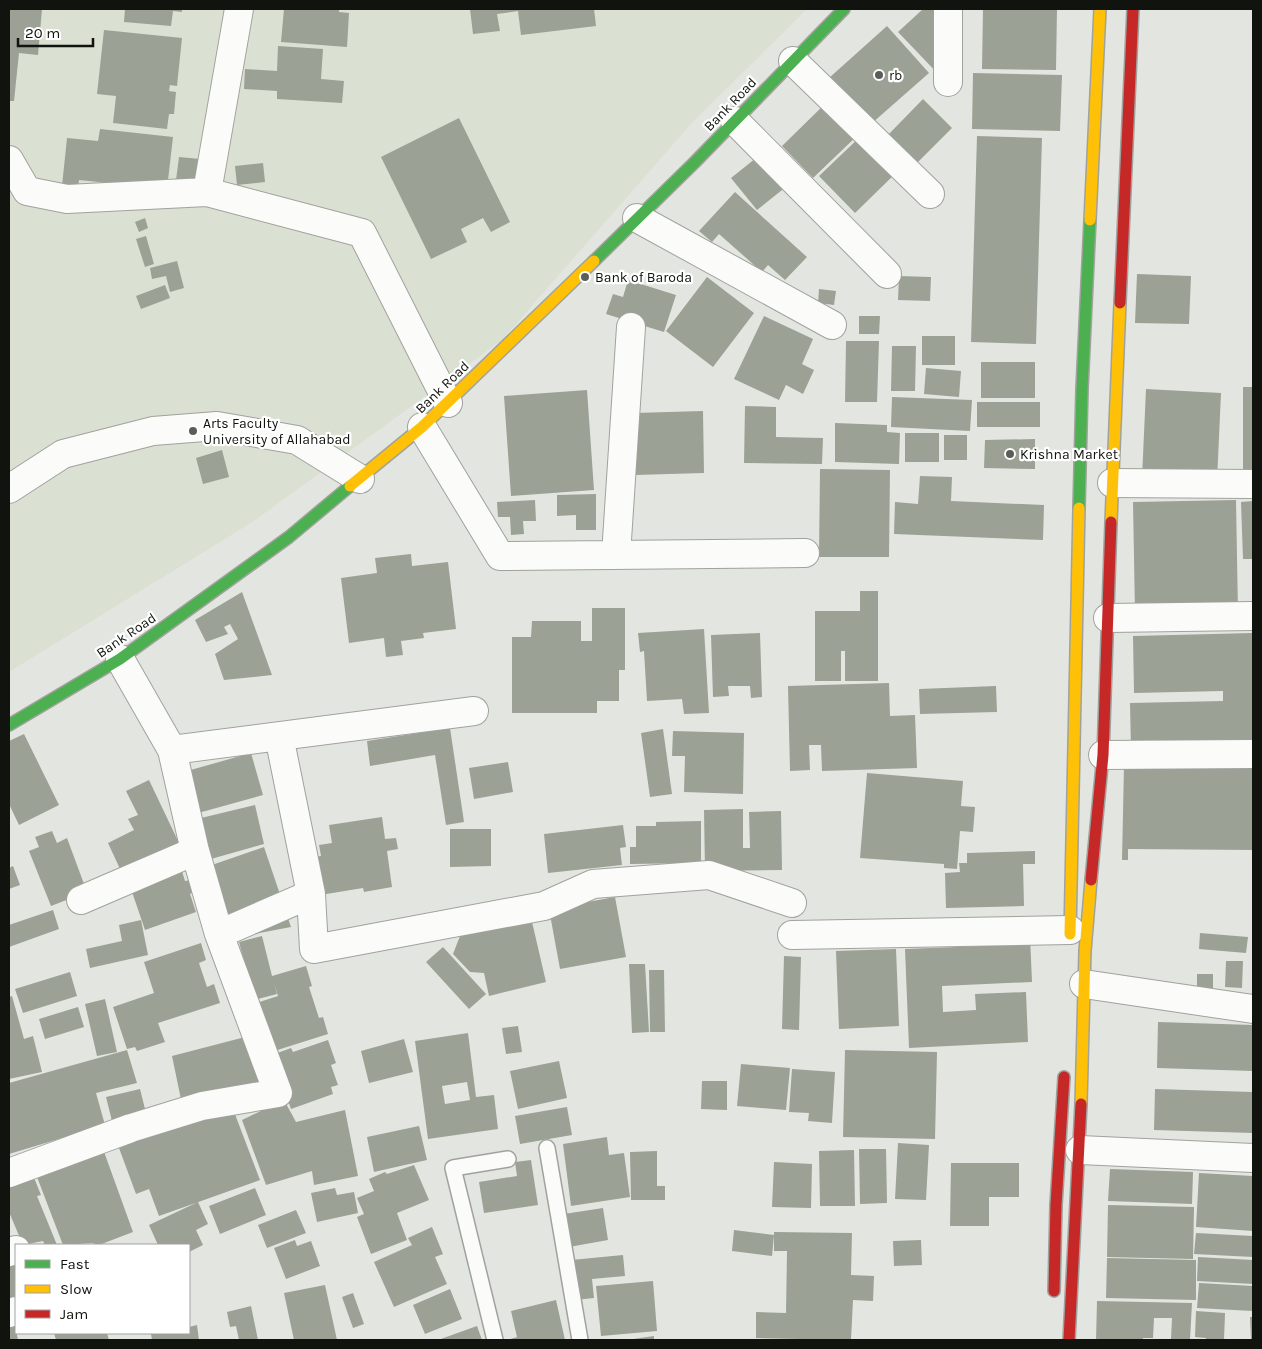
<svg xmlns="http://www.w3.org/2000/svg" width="1262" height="1349" font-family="Karla,sans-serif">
	<rect width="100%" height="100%" fill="#e3e6e0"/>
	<path fill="#dae0d2" d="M 9,9 L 807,9 L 691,124 L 502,340 L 254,521 L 9,672 Z"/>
	<path fill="#9ba194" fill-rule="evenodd" d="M 9,9 L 42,9 L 38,55 L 19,53 L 14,101 L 9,101 Z
		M 125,9 L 182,9 L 182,12 L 173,11 L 171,26 L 124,22 Z
		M 284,9 L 339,9 L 339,12 L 349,13 L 347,47 L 281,42 Z
		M 470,9 L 594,9 L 596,26 L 521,35 L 518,11 L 497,14 L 500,31 L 473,34 Z
		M 923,9 L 956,9 L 942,78 L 898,32 Z
		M 983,9 L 1057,9 L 1056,70 L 982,69 Z
		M 887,26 L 929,73 L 871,124 L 829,78 Z
		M 104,30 L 182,38 L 177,86 L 170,85 L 169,91 L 176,92 L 174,114 L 169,114 L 167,129 L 113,123 L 116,96 L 97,94 Z
		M 278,46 L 323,49 L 321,79 L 344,81 L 342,103 L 277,99 L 277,91 L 244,89 L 245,69 L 277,71 Z
		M 973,73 L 1062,75 L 1060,131 L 972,129 Z
		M 923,99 L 952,128 L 917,163 L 888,135 Z
		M 828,101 L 860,133 L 813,178 L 782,146 Z
		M 459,118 L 510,222 L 491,232 L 483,218 L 461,229 L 467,242 L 431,259 L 381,157 Z
		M 100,129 L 173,137 L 167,189 L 79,180 L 78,188 L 62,186 L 67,138 L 98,141 Z
		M 863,134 L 898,171 L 855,213 L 819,176 Z
		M 977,136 L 1042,138 L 1036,344 L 971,342 Z
		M 761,154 L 787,186 L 757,210 L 731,178 Z
		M 179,157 L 200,159 L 196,190 L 175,188 Z
		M 263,163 L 265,182 L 237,185 L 235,166 Z
		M 735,192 L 807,257 L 785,280 L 768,265 L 762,272 L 719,234 L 712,242 L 699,231 Z
		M 145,218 L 148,228 L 139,232 L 135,222 Z
		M 146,236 L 154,264 L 145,267 L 136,239 Z
		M 177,261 L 184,288 L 170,292 L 166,276 L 152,279 L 150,268 Z
		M 1137,274 L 1191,276 L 1189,324 L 1135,323 Z
		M 899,276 L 931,277 L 930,301 L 898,300 Z
		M 707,277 L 754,313 L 713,367 L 666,331 Z
		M 628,280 L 676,295 L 664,332 L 606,314 L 613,294 L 623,297 Z
		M 165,285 L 170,298 L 141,309 L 136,296 Z
		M 819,289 L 836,291 L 834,305 L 818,303 Z
		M 764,316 L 813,339 L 802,364 L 814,370 L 803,394 L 786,385 L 779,400 L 734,379 Z
		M 859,316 L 880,316 L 879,334 L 859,334 Z
		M 922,336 L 955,336 L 955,365 L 922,365 Z
		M 846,341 L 879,341 L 877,402 L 845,402 Z
		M 892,346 L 916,346 L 915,391 L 891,391 Z
		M 981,362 L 1035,362 L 1035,398 L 981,398 Z
		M 926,368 L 961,371 L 959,397 L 924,394 Z
		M 1243,387 L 1253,387 L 1253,471 L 1243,471 Z
		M 1146,389 L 1221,393 L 1217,481 L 1142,478 Z
		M 587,390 L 594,490 L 511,496 L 504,396 Z
		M 892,397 L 972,400 L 970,431 L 891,427 Z
		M 977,402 L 1040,402 L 1040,427 L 977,427 Z
		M 745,406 L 776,407 L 776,437 L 823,438 L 822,464 L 744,463 Z
		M 703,411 L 704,473 L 635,475 L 634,413 Z
		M 835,423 L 887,425 L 887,432 L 900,433 L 899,464 L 835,462 Z
		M 905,433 L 939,433 L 939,462 L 905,462 Z
		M 944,435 L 967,435 L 967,460 L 944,460 Z
		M 1035,439 L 1035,469 L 984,468 L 985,440 Z
		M 222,450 L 229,477 L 203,484 L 196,458 Z
		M 820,469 L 890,470 L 889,557 L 819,557 Z
		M 920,476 L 952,477 L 951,501 L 1044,505 L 1043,540 L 894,534 L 895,502 L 918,504 Z
		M 596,494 L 596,530 L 576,530 L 576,515 L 557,516 L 557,495 Z
		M 535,500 L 536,521 L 523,521 L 524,534 L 511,535 L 510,517 L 498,517 L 497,502 Z
		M 1236,500 L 1238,613 L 1135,614 L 1133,502 Z
		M 1253,501 L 1253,559 L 1243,559 L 1241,502 Z
		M 411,554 L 412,566 L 448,562 L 456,629 L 423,633 L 424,638 L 401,641 L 403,655 L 386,657 L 384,638 L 349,643 L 341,578 L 377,573 L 375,558 Z
		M 860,591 L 878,591 L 878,681 L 845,681 L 845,651 L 841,651 L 841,681 L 815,681 L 815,611 L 860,611 Z
		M 242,592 L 272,675 L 224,680 L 215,654 L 238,639 L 230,624 L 224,627 L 228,634 L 206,642 L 195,620 Z
		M 592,608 L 625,608 L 625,670 L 619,670 L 619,701 L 597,701 L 597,713 L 512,713 L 512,637 L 531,637 L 532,621 L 581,621 L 581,641 L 592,641 Z
		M 704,629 L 709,713 L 684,714 L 682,699 L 647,701 L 644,651 L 640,652 L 638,633 Z
		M 760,633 L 762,697 L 751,698 L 750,686 L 728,686 L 729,696 L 713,697 L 711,635 Z
		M 1253,633 L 1253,748 L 1131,750 L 1130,703 L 1223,701 L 1223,691 L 1134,693 L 1133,636 Z
		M 889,683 L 890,716 L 915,715 L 917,768 L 822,771 L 821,745 L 809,745 L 810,770 L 790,771 L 788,686 Z
		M 996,686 L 997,712 L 920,714 L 919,689 Z
		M 450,728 L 464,822 L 446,825 L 435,755 L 370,766 L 367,741 Z
		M 663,729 L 672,794 L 650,797 L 641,733 Z
		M 673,731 L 744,733 L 743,794 L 684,792 L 685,756 L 672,756 Z
		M 24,734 L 59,805 L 19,825 L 9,804 L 9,741 Z
		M 251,753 L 263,795 L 191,815 L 180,773 Z
		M 508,762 L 513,792 L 474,799 L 469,768 Z
		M 1124,766 L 1253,768 L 1253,850 L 1128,849 L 1128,860 L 1122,860 Z
		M 867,773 L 963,781 L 961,806 L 975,807 L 973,832 L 960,831 L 957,869 L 944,868 L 944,864 L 860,858 Z
		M 149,780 L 179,843 L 121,871 L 108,843 L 134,830 L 128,819 L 138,815 L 126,791 Z
		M 255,805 L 264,844 L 211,859 L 201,818 Z
		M 743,809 L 743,848 L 750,848 L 749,812 L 781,811 L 782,870 L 705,871 L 704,810 Z
		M 382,817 L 385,839 L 396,838 L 398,849 L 387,851 L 392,887 L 364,892 L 363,888 L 314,896 L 308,858 L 321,856 L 319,845 L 332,843 L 329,825 Z
		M 701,821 L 701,863 L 630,864 L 630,847 L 636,847 L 636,826 L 656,826 L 656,822 Z
		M 623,825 L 626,847 L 620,848 L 622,865 L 548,873 L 544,834 Z
		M 450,829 L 491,829 L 491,866 L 450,867 Z
		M 52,831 L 57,843 L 67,838 L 87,892 L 51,906 L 29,851 L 39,847 L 35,837 Z
		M 264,847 L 291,927 L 233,938 L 209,866 Z
		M 1035,851 L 1035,864 L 1023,864 L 1024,906 L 946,908 L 945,873 L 960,872 L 959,863 L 967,863 L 967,853 Z
		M 13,866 L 20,885 L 9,889 L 9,868 Z
		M 181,868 L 185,881 L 190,880 L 194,892 L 190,894 L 196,912 L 145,930 L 130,886 Z
		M 615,897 L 626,957 L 560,969 L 549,909 Z
		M 53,910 L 59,929 L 9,947 L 9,925 Z
		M 141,920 L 148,955 L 90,968 L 86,949 L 122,941 L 119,925 Z
		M 532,922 L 546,982 L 489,996 L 484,973 L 470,972 L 453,954 L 460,936 Z
		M 1200,933 L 1248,937 L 1246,953 L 1199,949 Z
		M 262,936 L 272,976 L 306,966 L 312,986 L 309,987 L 319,1018 L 323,1017 L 328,1034 L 268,1053 L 253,1004 L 278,996 L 274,983 L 277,994 L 254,1000 L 239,942 Z
		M 1030,936 L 1032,982 L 942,986 L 943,1012 L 976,1010 L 975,994 L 1026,992 L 1028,1042 L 909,1048 L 905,949 L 1007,945 L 1006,937 Z
		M 201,943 L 206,960 L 199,963 L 207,987 L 214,984 L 220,1003 L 158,1023 L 165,1042 L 137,1051 L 135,1047 L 127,1049 L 113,1007 L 154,993 L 144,962 Z
		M 443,947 L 486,994 L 469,1009 L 426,962 Z
		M 896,949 L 899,1026 L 839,1029 L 836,951 Z
		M 784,956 L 801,957 L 799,1030 L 782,1029 Z
		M 1226,961 L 1243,961 L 1242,988 L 1225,987 Z
		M 629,964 L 645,964 L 649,1032 L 632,1033 Z
		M 649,970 L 664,970 L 665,1032 L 650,1032 Z
		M 70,972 L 77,996 L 23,1013 L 15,989 Z
		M 1197,974 L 1213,974 L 1213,988 L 1197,988 Z
		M 12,996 L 24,1039 L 33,1036 L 42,1072 L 9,1079 L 9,997 Z
		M 105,999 L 117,1052 L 97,1056 L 85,1004 Z
		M 78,1007 L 84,1027 L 45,1039 L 39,1019 Z
		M 1158,1022 L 1253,1025 L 1253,1071 L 1157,1068 Z
		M 518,1026 L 522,1052 L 506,1054 L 502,1028 Z
		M 468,1033 L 476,1097 L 494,1095 L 498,1129 L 428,1139 L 415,1041 ZM 467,1082 L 470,1100 L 445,1104 L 442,1086 Z
		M 249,1036 L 264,1086 L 183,1109 L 172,1056 Z
		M 404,1039 L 413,1072 L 369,1083 L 361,1051 Z
		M 328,1040 L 336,1063 L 331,1065 L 338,1085 L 331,1087 L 333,1094 L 291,1109 L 272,1055 L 291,1048 L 293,1052 Z
		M 127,1050 L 137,1083 L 96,1093 L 105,1125 L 9,1154 L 9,1083 Z
		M 845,1050 L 937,1052 L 935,1139 L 843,1137 Z
		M 559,1061 L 567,1098 L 518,1109 L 510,1071 Z
		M 741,1064 L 790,1068 L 786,1110 L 737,1106 Z
		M 792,1069 L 835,1072 L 832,1123 L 808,1121 L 809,1113 L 789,1112 Z
		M 702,1081 L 727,1081 L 727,1110 L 701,1109 Z
		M 140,1089 L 147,1117 L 113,1125 L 106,1097 Z
		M 1155,1089 L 1253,1092 L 1253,1133 L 1154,1130 Z
		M 284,1100 L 296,1122 L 345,1110 L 358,1176 L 314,1185 L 312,1171 L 266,1185 L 242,1120 Z
		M 567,1107 L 572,1135 L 520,1144 L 515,1116 Z
		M 233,1109 L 260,1180 L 159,1216 L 149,1189 L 136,1194 L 119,1148 L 159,1132 L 195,1111 L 199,1122 Z
		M 419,1126 L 427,1160 L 374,1172 L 367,1137 Z
		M 607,1137 L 609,1155 L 624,1153 L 630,1197 L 571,1206 L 563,1144 Z
		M 898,1143 L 929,1145 L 926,1200 L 895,1199 Z
		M 103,1149 L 133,1232 L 99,1245 L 92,1243 L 63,1245 L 37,1177 Z
		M 859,1149 L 886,1149 L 887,1203 L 860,1204 Z
		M 854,1150 L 855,1206 L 820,1206 L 819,1151 Z
		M 657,1151 L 657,1186 L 665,1186 L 665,1200 L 631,1200 L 630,1152 Z
		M 531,1160 L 538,1205 L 484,1213 L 479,1182 L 517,1176 L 515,1162 Z
		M 774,1162 L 812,1164 L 811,1208 L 772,1207 Z
		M 951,1163 L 1019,1163 L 1019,1197 L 989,1197 L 989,1226 L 950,1226 Z
		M 414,1165 L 429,1200 L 397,1213 L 407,1240 L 371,1254 L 357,1217 L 364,1214 L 357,1198 L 374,1191 L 369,1179 L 385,1172 L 387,1174 Z
		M 1110,1169 L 1193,1172 L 1192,1204 L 1108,1201 Z
		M 1199,1173 L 1253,1176 L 1253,1231 L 1196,1227 Z
		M 33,1175 L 41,1195 L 37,1196 L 57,1245 L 45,1245 L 43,1241 L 23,1245 L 9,1212 L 9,1185 Z
		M 255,1188 L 266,1215 L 220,1234 L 209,1206 Z
		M 335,1188 L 337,1195 L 354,1192 L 358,1213 L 317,1222 L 311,1193 Z
		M 198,1202 L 208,1224 L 196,1230 L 203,1245 L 189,1252 L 189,1245 L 158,1245 L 149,1225 Z
		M 1108,1205 L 1194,1207 L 1193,1259 L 1107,1257 Z
		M 603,1208 L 608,1240 L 569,1247 L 564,1214 Z
		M 296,1210 L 306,1233 L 267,1248 L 258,1225 Z
		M 432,1227 L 443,1254 L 435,1257 L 447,1284 L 394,1307 L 374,1262 L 412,1245 L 408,1238 Z
		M 734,1230 L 774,1235 L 772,1256 L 732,1251 Z
		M 774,1232 L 852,1233 L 851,1275 L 874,1276 L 873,1301 L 853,1300 L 851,1340 L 756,1338 L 756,1312 L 786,1313 L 787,1251 L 774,1251 Z
		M 1196,1233 L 1253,1236 L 1253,1257 L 1194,1254 Z
		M 295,1240 L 297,1246 L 311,1241 L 320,1266 L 286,1279 L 274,1248 Z
		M 921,1240 L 922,1265 L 894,1266 L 893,1241 Z
		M 16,1253 L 16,1307 L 9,1309 L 9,1255 Z
		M 623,1255 L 625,1276 L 592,1279 L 594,1298 L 575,1300 L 571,1260 Z
		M 1198,1257 L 1253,1260 L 1253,1284 L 1197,1281 Z
		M 1107,1258 L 1196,1260 L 1196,1300 L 1106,1298 Z
		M 653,1281 L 657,1331 L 601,1336 L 596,1286 Z
		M 1199,1283 L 1253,1286 L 1253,1311 L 1197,1308 Z
		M 325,1285 L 337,1340 L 294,1340 L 284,1293 Z
		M 450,1289 L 462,1319 L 425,1334 L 413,1305 Z
		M 353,1293 L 364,1324 L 353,1328 L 342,1297 Z
		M 556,1300 L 565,1340 L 507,1340 L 517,1337 L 511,1311 Z
		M 1097,1301 L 1192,1303 L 1190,1340 L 1171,1340 L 1172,1318 L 1154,1318 L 1153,1338 L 1143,1338 L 1143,1340 L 1096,1340 Z
		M 251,1306 L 258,1340 L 239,1340 L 236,1326 L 230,1327 L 227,1312 Z
		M 1196,1311 L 1225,1313 L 1224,1340 L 1206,1340 L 1206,1338 L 1195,1337 Z
		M 13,1315 L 18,1340 L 9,1340 L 9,1316 Z
		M 1250,1317 L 1253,1317 L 1253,1340 L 1251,1340 Z
		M 197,1325 L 199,1340 L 152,1340 L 151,1334 L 189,1333 L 189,1327 Z
		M 477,1326 L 482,1340 L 438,1340 Z
		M 54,1333 L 107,1333 L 109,1340 L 56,1340 Z
		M 654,1336 L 654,1340 L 634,1340 L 633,1339 Z"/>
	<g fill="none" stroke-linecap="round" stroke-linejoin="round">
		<defs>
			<path id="lane" d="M 547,1148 L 580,1340
				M 495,1340 L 453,1168 L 508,1159"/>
			<path id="street" d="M 793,61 L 930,194
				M 948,82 L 948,9
				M 735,121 L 887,274
				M 9,160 L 27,191 L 67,199 L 207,192 L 362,233 L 448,403
				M 207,192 L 239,9
				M 637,218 L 832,325
				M 422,427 L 500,556 L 805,553
				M 1112,483 L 1253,484
				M 9,489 L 63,454 L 153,431 L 217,426 L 297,440 L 360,479
				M 616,555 L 631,327
				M 1108,618 L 1253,616
				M 279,736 L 311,894 L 314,949 L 544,906 L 593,884 L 709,875 L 792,903
				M 172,750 L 474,711
				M 1103,755 L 1253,754
				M 81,900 L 195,851
				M 219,934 L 311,894
				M 792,935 L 1070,930
				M 1084,984 L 1253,1009
				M 1080,1150 L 1253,1158
				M 9,1173 L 131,1128 L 202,1106 L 278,1093 L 219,934 L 195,851 L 172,750 L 120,659
				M 9,1252 L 16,1250
				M 9,1313 L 16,1311"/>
			<path id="fast" d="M 594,261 L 695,162 L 844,9
				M 1079,508 L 1082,389 L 1090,220
				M 9,725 L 120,659 L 289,537 L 350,486"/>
			<path id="slow" d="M 1090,220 L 1100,9
				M 350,486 L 422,427 L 594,261
				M 1111,522 L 1120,303
				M 1070,934 L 1079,508
				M 1081,1104 L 1085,951 L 1091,880"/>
			<path id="jam" d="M 1120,303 L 1133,9
				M 1091,880 L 1103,755 L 1111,522
				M 1054,1291 L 1056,1205 L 1064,1077
				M 1069,1340 L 1081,1104"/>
		</defs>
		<use href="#lane" stroke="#a0a29d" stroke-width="18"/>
		<use href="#street" stroke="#a0a29d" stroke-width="30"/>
		<use href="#fast" stroke="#a0a29d" stroke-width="14"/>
		<use href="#slow" stroke="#a0a29d" stroke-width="14"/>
		<use href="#jam" stroke="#a0a29d" stroke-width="14"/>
		<use href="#lane" stroke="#fbfbfa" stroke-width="15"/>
		<use href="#street" stroke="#fbfbfa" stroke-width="28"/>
		<use href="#fast" stroke="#4caf50" stroke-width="11"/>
		<use href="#slow" stroke="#ffc107" stroke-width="11"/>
		<use href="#jam" stroke="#c62828" stroke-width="11"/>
	</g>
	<g fill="#5a5d58" stroke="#fff" stroke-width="2">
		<circle cx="879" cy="75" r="5"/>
		<circle cx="585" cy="277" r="5"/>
		<circle cx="193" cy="431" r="5"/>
		<circle cx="1010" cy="454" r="5"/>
	</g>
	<g text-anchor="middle" stroke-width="4.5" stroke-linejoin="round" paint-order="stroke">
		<g font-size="14" fill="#11130e" stroke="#fff" text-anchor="start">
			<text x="889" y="80">rb</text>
			<text x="595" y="282">Bank of Baroda</text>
			<text x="203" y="428">Arts Faculty<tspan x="203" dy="16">University of Allahabad</tspan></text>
			<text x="1020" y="459">Krishna Market</text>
		</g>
		<g font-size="14" fill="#11130e" stroke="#fff">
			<text transform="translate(730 104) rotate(-46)" y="5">Bank Road</text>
			<text transform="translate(442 387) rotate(-44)" y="5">Bank Road</text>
			<text transform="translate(126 635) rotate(-34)" y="5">Bank Road</text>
		</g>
	</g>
	<rect width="1262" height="1349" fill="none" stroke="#11130e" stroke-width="20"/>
	<rect x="15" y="1244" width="175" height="90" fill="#ffffff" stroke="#a0a19f"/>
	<rect x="25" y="1260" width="25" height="8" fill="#4caf50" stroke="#a0a19f"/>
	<text x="60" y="1269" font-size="15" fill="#11130e">Fast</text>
	<rect x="25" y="1285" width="25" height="8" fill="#ffc107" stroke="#a0a19f"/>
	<text x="60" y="1294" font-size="15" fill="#11130e">Slow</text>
	<rect x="25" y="1310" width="25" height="8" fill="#c62828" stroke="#a0a19f"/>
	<text x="60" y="1319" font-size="15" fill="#11130e">Jam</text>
	<path d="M18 38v8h75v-8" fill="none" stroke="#11130e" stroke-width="2.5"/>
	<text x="25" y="38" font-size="15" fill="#11130e" stroke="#ffffff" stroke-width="4" paint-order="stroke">20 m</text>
</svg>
